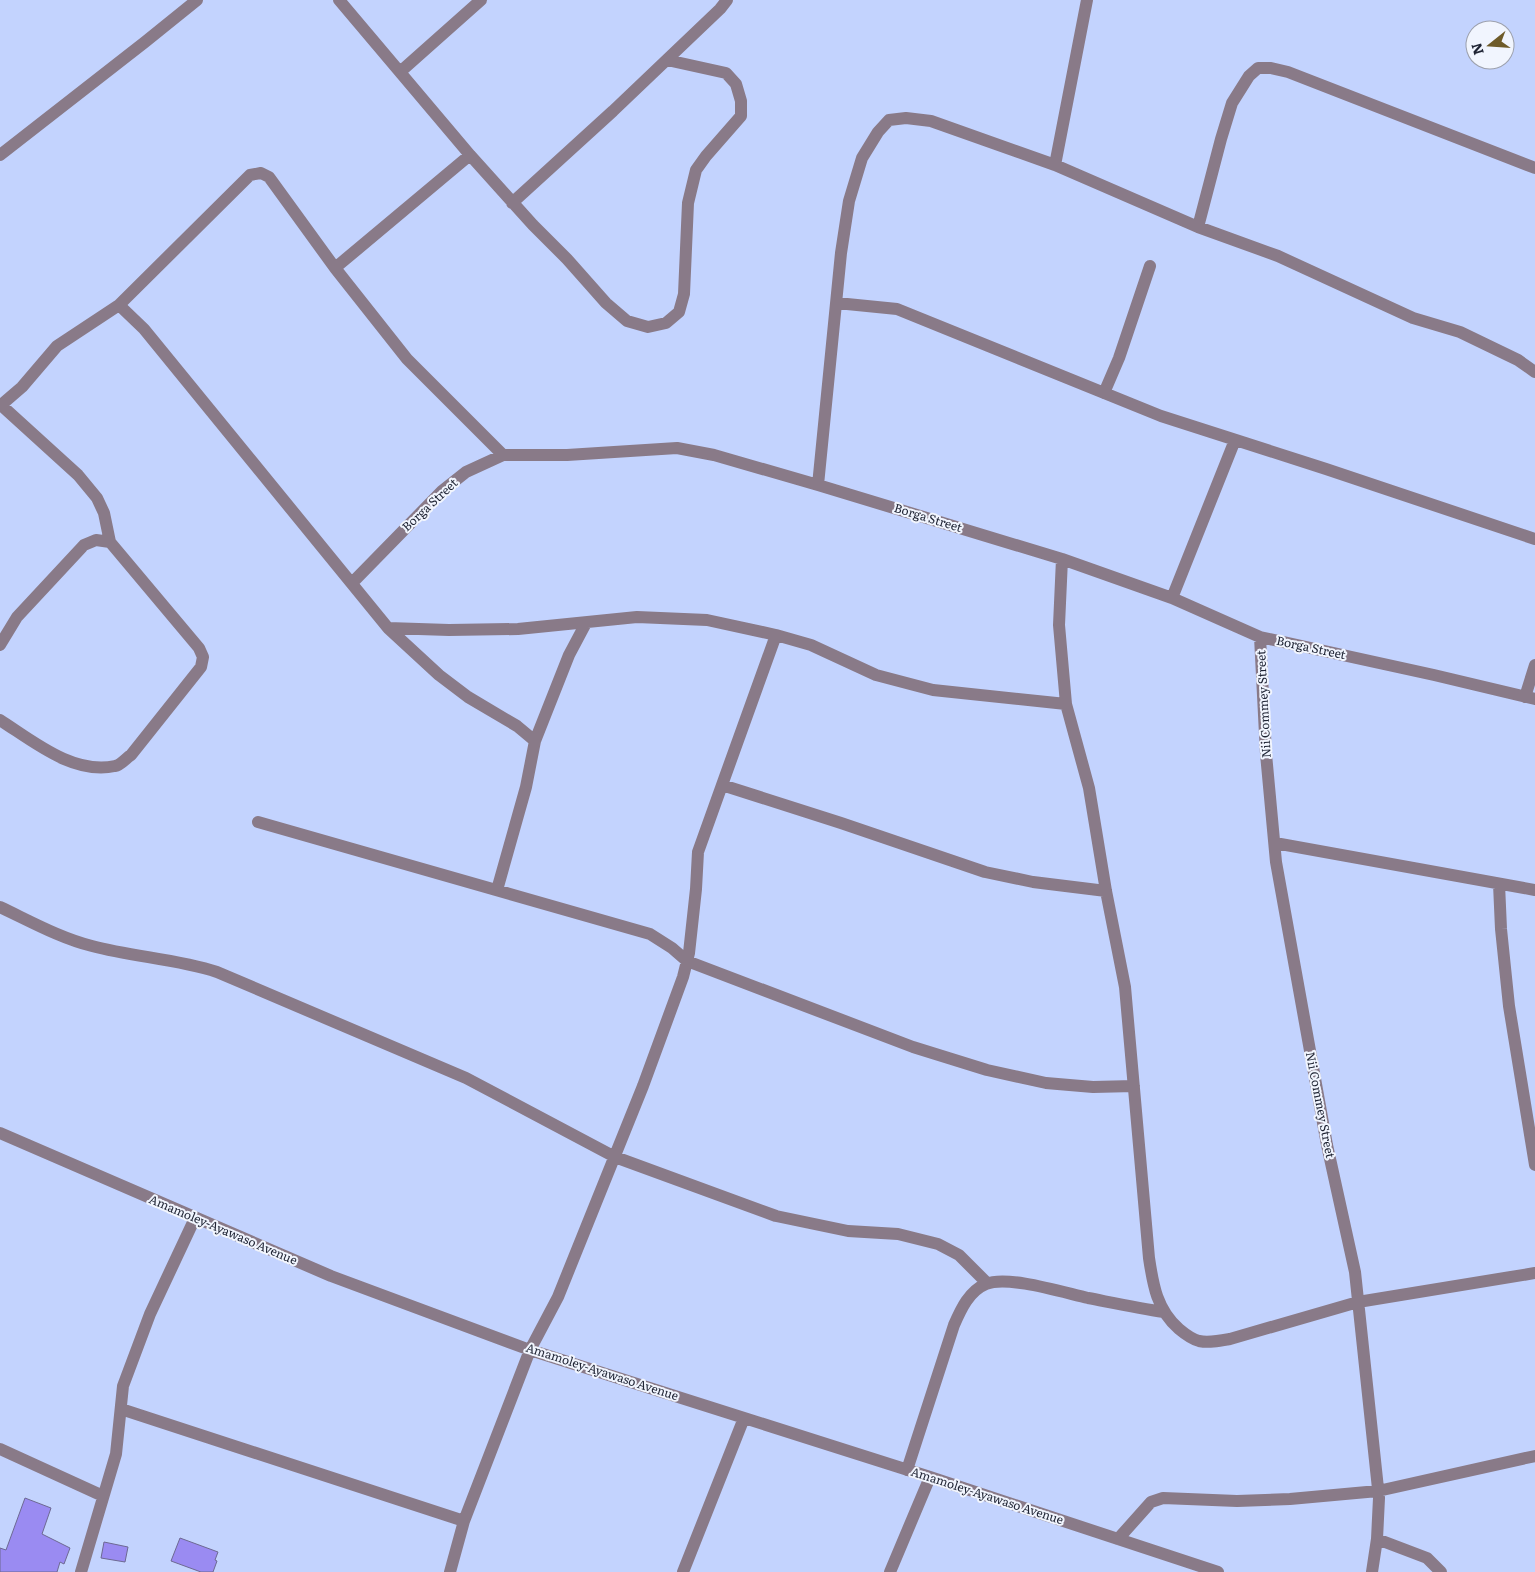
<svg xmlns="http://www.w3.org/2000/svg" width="1535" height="1572" font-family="Literata,serif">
	<rect width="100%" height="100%" fill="#c3d3fe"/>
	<path fill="#9a8bf2" stroke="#6d6992" d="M 25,1498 L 51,1508 L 42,1534 L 70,1548 L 64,1564 L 60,1562 L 57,1572 L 0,1572 L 0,1548 L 6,1550 Z
		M 180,1538 L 218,1552 L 215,1560 L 217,1561 L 213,1572 L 201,1572 L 171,1561 Z
		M 104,1542 L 128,1547 L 125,1562 L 101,1558 Z"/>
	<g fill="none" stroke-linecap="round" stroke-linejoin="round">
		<path stroke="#897a88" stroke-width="12" d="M 339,0 L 470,155 L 533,225 L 567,259 L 606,303 L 627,321 L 648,327 L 666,323 L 679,312 L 684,294 L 688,203 L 696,170 L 706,156 L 741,116 L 741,101 L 736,84 L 726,73 L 667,60
			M 400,72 L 481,0
			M 0,155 L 145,42 L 197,0
			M 1055,165 L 1087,0
			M 512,203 L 613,111 L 720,9 L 727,0
			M 1198,227 L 1221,139 L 1232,103 L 1249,76 L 1258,68 L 1271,68 L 1288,72 L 1535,168
			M 335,268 L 470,155
			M 837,303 L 897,309 L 1161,416 L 1326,469 L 1535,539
			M 119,305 L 250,175 L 261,173 L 269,177 L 335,268 L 407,359 L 503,455
			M 1104,393 L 1119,358 L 1150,266
			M 1,405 L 78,475 L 97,498 L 104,513 L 110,542
			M 0,406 L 22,387 L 57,346 L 119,305 L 144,329 L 388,628 L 439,675 L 468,697 L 517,726 L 535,741
			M 818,485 L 841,253 L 849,201 L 862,158 L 878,132 L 889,120 L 906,118 L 931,121 L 1055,165 L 1198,227 L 1278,256 L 1413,318 L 1460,332 L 1518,360 L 1535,372
			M 1062,559 L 1059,625 L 1066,704 L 1089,788 L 1106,891 L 1125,987 L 1149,1258 C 1153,1285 1157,1310 1179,1329 C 1185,1334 1191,1339 1199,1341 C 1209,1343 1219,1341 1230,1339 L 1358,1302 L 1535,1273
			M 352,583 L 442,491 L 466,472 L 503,455 L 567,455 L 677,448 L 714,455 L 818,485 L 1062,559 L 1172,598 L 1260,637 L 1434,675 L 1535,699
			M 1172,598 L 1235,440
			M 388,628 L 449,630 L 518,629 L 637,617 L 707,620 L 776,635 L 811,645 L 876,675 L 933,690 L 1066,704
			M 1260,637 L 1266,754 L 1276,862 L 1327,1145 L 1355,1272 L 1379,1498 L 1377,1539 L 1372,1572
			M 0,645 L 17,617 L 84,545 L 96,540 L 110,542 L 199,648 L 203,657 L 201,667 L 131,755 C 126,758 121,765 115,766 C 73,775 33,741 0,720
			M 1525,697 L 1535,665
			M 722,785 L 776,635
			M 258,822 L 650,934 L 672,948 L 687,961 L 913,1047 L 987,1070 L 1046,1083 L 1093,1087 L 1134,1086
			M 1275,843 L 1535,890
			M 1499,884 L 1501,929 L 1509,1006 L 1535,1165
			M 497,890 L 526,787 L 535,741 L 569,655 L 586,623
			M 0,907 C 30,921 60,938 92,946 C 133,957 177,959 217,972 L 466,1078 L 615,1157 L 776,1216 L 848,1231 L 898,1234 L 938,1244 L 959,1255 L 987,1283
			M 0,1133 L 331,1276 L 530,1350 L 930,1477 L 1218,1572
			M 121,1409 L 464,1521
			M 0,1449 L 103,1496
			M 907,1470 L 954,1325 C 961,1309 969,1291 986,1284 C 1008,1275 1065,1293 1088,1298 C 1114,1303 1138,1308 1164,1312
			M 1118,1539 L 1151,1502 L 1163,1498 L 1237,1501 L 1290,1499 L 1378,1491 L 1535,1456
			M 1377,1539 L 1427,1558 L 1441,1572
			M 81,1572 L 116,1454 L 123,1386 L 150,1314 L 195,1218
			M 450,1572 L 464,1521 L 530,1350 L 558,1297 L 643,1086 L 683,977 L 689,953 L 696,889 L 698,852 L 722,785 L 841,823 L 985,872 L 1033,882 L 1106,891
			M 683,1572 L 744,1418
			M 890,1572 L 930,1477"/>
	</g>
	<g text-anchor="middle" stroke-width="4" stroke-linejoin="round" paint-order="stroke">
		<g font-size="12" fill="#1e2333" stroke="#f1f5fe">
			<text transform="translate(430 505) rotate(-43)" y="4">Borga Street</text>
			<text transform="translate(928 518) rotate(17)" y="4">Borga Street</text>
			<text transform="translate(1311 648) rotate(12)" y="4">Borga Street</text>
			<text transform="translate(1264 704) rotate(-93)" y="4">Nii Commey Street</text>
			<text transform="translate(1320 1105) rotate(79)" y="4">Nii Commey Street</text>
			<text transform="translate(223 1230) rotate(23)" y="4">Amamoley-Ayawaso Avenue</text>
			<text transform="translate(602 1372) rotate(18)" y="4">Amamoley-Ayawaso Avenue</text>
			<text transform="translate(987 1496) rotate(18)" y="4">Amamoley-Ayawaso Avenue</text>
		</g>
	</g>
	<g transform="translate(1490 45) rotate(253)"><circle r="24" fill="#f1f5fe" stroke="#9da1ad"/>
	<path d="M0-4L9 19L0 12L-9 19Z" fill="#6e5b29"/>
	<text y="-8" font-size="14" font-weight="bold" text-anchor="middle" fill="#1e2333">N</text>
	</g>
</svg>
